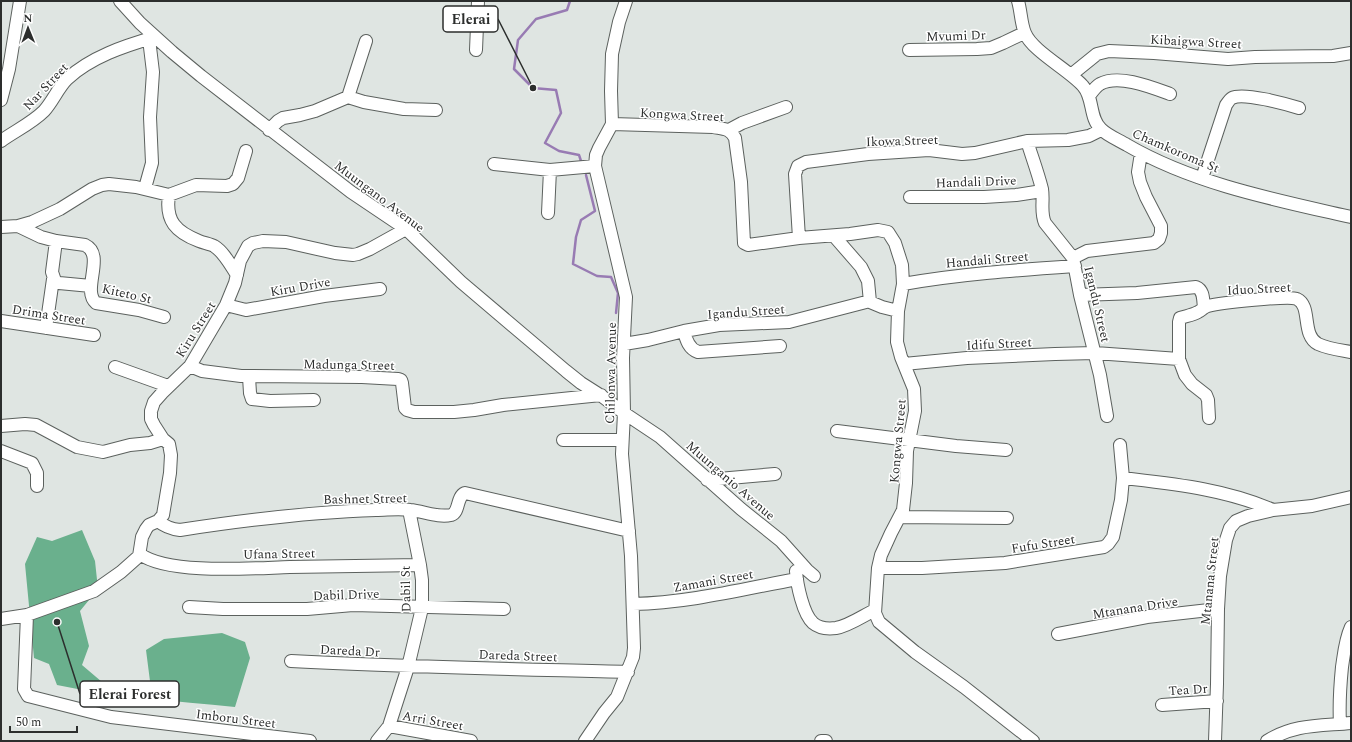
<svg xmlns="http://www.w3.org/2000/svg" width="1352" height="742" font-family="Spectral,serif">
	<rect width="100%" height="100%" fill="#dfe5e2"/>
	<path fill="#6ab08d" d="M 82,530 L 95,561 L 98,589 L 80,611 L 89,646 L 82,665 L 102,682 L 116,682 L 151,689 L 146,650 L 164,639 L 222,633 L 245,642 L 250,658 L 235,707 C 175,701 115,697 57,685 L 49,664 L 34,658 L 25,564 L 37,537 L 52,541 Z"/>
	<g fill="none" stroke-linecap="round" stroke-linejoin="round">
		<path stroke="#987bb3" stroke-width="2.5" d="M 570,1 L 567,10 L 536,19 L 518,40 L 514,69 L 533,88 L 556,90 L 561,113 L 545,143 L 559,151 L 579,155 L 581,161
			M 586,175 L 595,211 L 581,220 L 576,237 L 573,264 L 597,276 L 611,277 L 618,293 L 616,313"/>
		<defs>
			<path id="minor" d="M 120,1 L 140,23 L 172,52 L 201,76 L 351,192 L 406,229 L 461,282 L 566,371 L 581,383 L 603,397 L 624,413 L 660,437 L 741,509 L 781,541 L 807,570 L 814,576
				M 1018,1 C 1021,11 1021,24 1025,33 C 1032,51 1069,70 1083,86 C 1094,98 1089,118 1101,129 C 1108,136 1119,140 1127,145 C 1194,184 1276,200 1351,217
				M 476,50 L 478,1
				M 909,50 L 977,49 L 991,48 L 1003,43 L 1024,33
				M 1071,75 L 1097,54 L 1109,51 L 1154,53 L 1228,59 L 1255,57 L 1333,56 L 1351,53
				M 1089,96 C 1093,91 1095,87 1100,84 C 1119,74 1151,87 1170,94
				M 348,97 L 364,102 L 404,109 L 436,110
				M 1,100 L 9,69 L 20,1
				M 612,124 L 713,127 C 723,129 730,128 735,138 L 741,182 L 744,243 L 748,245 L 799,238 L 850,234 L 878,230 L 888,232 L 895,243 L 902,265 L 903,284 L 898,311 L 897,342 L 901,357 L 914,389 L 915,411 L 907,451 L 906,483 L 903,510 L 891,533 L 881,555 L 878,568 L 875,613 L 879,622 L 915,652 L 964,687 L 1033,741
				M 269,130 L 278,121 L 283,118 L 300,115 L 315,111 L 348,97 L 366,41
				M 729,130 L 742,123 L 786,107
				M 1,141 C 15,131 32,123 44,111 C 53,101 58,88 67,79 C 91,57 124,46 155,37
				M 1027,141 C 1032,157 1038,173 1042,189 C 1044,201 1040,212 1045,223 L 1073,258
				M 494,164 L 550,170 L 595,166
				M 1202,178 L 1226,105 C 1228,102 1230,99 1232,98 C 1243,92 1286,104 1299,108
				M 145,188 L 152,163 L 150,117 L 153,72 L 149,39
				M 169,195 C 165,221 176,232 199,241 C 204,243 210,244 214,246 C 224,252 231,266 237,275
				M 910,197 L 984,197 L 1016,195 L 1042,191
				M 548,213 L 550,170
				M 18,226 L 41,237 L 56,241 L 85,245 C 106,255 81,290 96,303 L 139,310 L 164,317
				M 1,227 L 18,226 L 32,222 L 60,209 L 92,189 L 102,185 L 109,184 L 136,187 L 169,195 L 196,185 L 227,186 L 233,184 L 238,178 L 246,151
				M 834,236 L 861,267 L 868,281 L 870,302 L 882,307 L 898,311
				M 799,238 L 795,174 L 798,166 L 806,162 L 868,154 L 929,150 L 962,154 L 975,153 L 1027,141 L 1068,140 L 1089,136 L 1101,130
				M 56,241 L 52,272 L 55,281 L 59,283 L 91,286
				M 903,284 C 960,274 1017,270 1075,266
				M 1080,295 L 1137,293 L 1196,287 C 1204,290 1203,300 1204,308
				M 226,305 L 246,310 L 324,296 L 380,289
				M 1,321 L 94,335
				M 46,328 L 53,279
				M 684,331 C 686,340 689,349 698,352 L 780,346
				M 624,344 L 648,340 L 684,331 L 719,325 L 789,322 L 870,301
				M 904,364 L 967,358 L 1055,354 L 1095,353 L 1179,359
				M 190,366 L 202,371 L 241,376 L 362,377 L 398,379 L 401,380 L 402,383 L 405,408 L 407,410 L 414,412 L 454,412 L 474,410 L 503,405 L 601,395
				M 115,367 L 168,386
				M 249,377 L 250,393 L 252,399 L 270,401 L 314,400
				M 1107,416 L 1100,375 L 1080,295 L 1073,258 L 1087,251 L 1154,243 L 1159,239 L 1161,233 L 1161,226 L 1146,197 L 1140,182 L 1138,172 L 1141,153
				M 1209,418 L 1208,400 L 1206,395 L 1192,384 L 1185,375 L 1179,359 L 1179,322 L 1180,318 C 1186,316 1193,315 1198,312 C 1202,310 1204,307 1208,306 C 1220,303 1289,295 1297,299 C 1312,306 1301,335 1318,344 C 1329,349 1340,350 1351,352
				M 1,426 L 25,424 L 36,425 L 77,447 L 103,452 L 130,445 L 150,443 L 163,439
				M 837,431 L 956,446 L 1006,450
				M 563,440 L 622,440
				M 1,451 L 32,463 L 37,473 L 37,486
				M 1123,478 C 1174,484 1226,489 1273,510
				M 707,480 L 775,474
				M 900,517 L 1007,518
				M 158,521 C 165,527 171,529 180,530 C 245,520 310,512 376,510 C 387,510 399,508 410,510 C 423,511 438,518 451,515 C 460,512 456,497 465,493 L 629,531
				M 140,554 C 168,575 254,568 290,567 C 333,566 377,566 420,565
				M 878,568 L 922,568 L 1005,563 L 1104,547 L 1108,544 L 1113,537 L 1121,500 L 1123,478 L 1120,445
				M 796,571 C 797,585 803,614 813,623 C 820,629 828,629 836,628 C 849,626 864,615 875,610
				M 633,604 C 688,603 743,589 797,579
				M 189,607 L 223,609 L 307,609 L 353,605 L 504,609
				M 27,615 L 24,689 L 28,696 L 111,717 L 310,741
				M 1,619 L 27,615 L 94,591 L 121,572 L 139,556 L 142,537 L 146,529 L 149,525 L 158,521 L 163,515 L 170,473 L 171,455 L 169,444 L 163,439 L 154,425 L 151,419 L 151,411 L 154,402 L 162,393 L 190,366 L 226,305 L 235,283 L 240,261 L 248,246 L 253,243 L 263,241 L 286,242 L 335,253 L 353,255 L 358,254 L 370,249 L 406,229
				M 1058,634 L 1147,617 L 1218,609
				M 291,661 C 403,667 515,669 628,672
				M 1162,705 L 1217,701
				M 1340,724 C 1339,705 1340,687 1342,667 C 1344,654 1345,640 1351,627
				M 389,726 L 471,741
				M 377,741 L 389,726 L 408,667 L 422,608 L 422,580 L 420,565 L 409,510
				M 585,741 L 604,713 L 617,697 L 633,657 L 634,648 L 631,556 L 622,454 L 624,413 L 623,358 L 626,297 L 595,166 L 596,155 L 599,148 L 612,124 L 611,91 L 612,54 L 619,22 L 626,1
				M 821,741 L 826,741
				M 1215,741 L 1217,684 L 1218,609 L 1220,576 L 1226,540 L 1230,528 L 1236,521 L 1248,516 L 1273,510 L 1312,506 L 1351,497
				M 1267,741 C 1294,724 1320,726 1351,723"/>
		</defs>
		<use href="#minor" stroke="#5c615e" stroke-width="14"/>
		<use href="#minor" stroke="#fff" stroke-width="12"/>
	</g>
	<g text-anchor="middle" stroke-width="3" stroke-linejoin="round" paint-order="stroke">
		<g font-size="13" fill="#2c2e2d" stroke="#fff">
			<text transform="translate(956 35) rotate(-2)" y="5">Mvumi Dr</text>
			<text transform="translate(1196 41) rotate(3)" y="5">Kibaigwa Street</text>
			<text transform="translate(45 86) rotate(-47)" y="5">Nar Street</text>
			<text transform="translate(682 114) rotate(3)" y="5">Kongwa Street</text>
			<text transform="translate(902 140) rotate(-2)" y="5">Ikowa Street</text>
			<text transform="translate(1176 150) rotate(23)" y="5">Chamkoroma St</text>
			<text transform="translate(976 181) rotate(-2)" y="5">Handali Drive</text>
			<text transform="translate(380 196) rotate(37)" y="5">Muungano Avenue</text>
			<text transform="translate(987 259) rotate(-5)" y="5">Handali Street</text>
			<text transform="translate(300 286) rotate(-10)" y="5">Kiru Drive</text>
			<text transform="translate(1259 288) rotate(-3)" y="5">Iduo Street</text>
			<text transform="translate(127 293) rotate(13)" y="5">Kiteto St</text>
			<text transform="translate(1098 304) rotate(77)" y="5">Igandu Street</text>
			<text transform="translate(746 311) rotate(-4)" y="5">Igandu Street</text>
			<text transform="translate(49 314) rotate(9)" y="5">Drima Street</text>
			<text transform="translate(195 329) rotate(-58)" y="5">Kiru Street</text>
			<text transform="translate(999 343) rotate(-3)" y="5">Idifu Street</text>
			<text transform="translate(349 364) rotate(1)" y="5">Madunga Street</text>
			<text transform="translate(610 373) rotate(-89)" y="5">Chilonwa Avenue</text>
			<text transform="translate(897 441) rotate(-85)" y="5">Kongwa Street</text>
			<text transform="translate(731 480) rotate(41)" y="5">Muunganio Avenue</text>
			<text transform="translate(365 498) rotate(-1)" y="5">Bashnet Street</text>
			<text transform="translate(1043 543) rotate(-9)" y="5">Fufu Street</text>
			<text transform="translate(279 553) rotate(-1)" y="5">Ufana Street</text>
			<text transform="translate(713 580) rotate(-10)" y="5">Zamani Street</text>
			<text transform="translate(1209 581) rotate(-84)" y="5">Mtanana Street</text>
			<text transform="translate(405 589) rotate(-91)" y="5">Dabil St</text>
			<text transform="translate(346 594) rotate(-2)" y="5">Dabil Drive</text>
			<text transform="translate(1135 607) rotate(-9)" y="5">Mtanana Drive</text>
			<text transform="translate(350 650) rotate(3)" y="5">Dareda Dr</text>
			<text transform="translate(518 655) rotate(2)" y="5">Dareda Street</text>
			<text transform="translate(1188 689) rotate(-4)" y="5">Tea Dr</text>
			<text transform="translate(236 718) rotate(7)" y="5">Imboru Street</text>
			<text transform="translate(433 720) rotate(10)" y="5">Arri Street</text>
		</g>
	</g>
	<path fill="none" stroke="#2c2e2d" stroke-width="1.5" d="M533 88L498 19M57 622L80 694"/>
	<g fill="#2c2e2d" stroke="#fff" stroke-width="1.5">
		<circle cx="533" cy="88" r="4"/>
		<circle cx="57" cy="622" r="4"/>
	</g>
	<g fill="#fff" stroke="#2c2e2d" stroke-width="1.5">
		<rect x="443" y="6" width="55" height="26" rx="4"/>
		<rect x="80" y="681" width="99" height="26" rx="4"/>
	</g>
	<g font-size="14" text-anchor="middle" font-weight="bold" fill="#2c2e2d">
		<text x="471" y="24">Elerai</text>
		<text x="130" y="699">Elerai Forest</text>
	</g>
	<rect width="1352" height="742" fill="none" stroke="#2c2e2d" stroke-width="4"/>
	<g transform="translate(28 28) rotate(359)" stroke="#ffffff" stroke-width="3" paint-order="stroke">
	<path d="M0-3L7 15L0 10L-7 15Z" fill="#2c2e2d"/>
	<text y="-6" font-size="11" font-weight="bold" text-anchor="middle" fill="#2c2e2d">N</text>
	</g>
	<path d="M10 726v6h67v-6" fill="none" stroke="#2c2e2d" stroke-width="2"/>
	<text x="16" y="726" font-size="12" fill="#2c2e2d" stroke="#ffffff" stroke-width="3" paint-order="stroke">50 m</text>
</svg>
